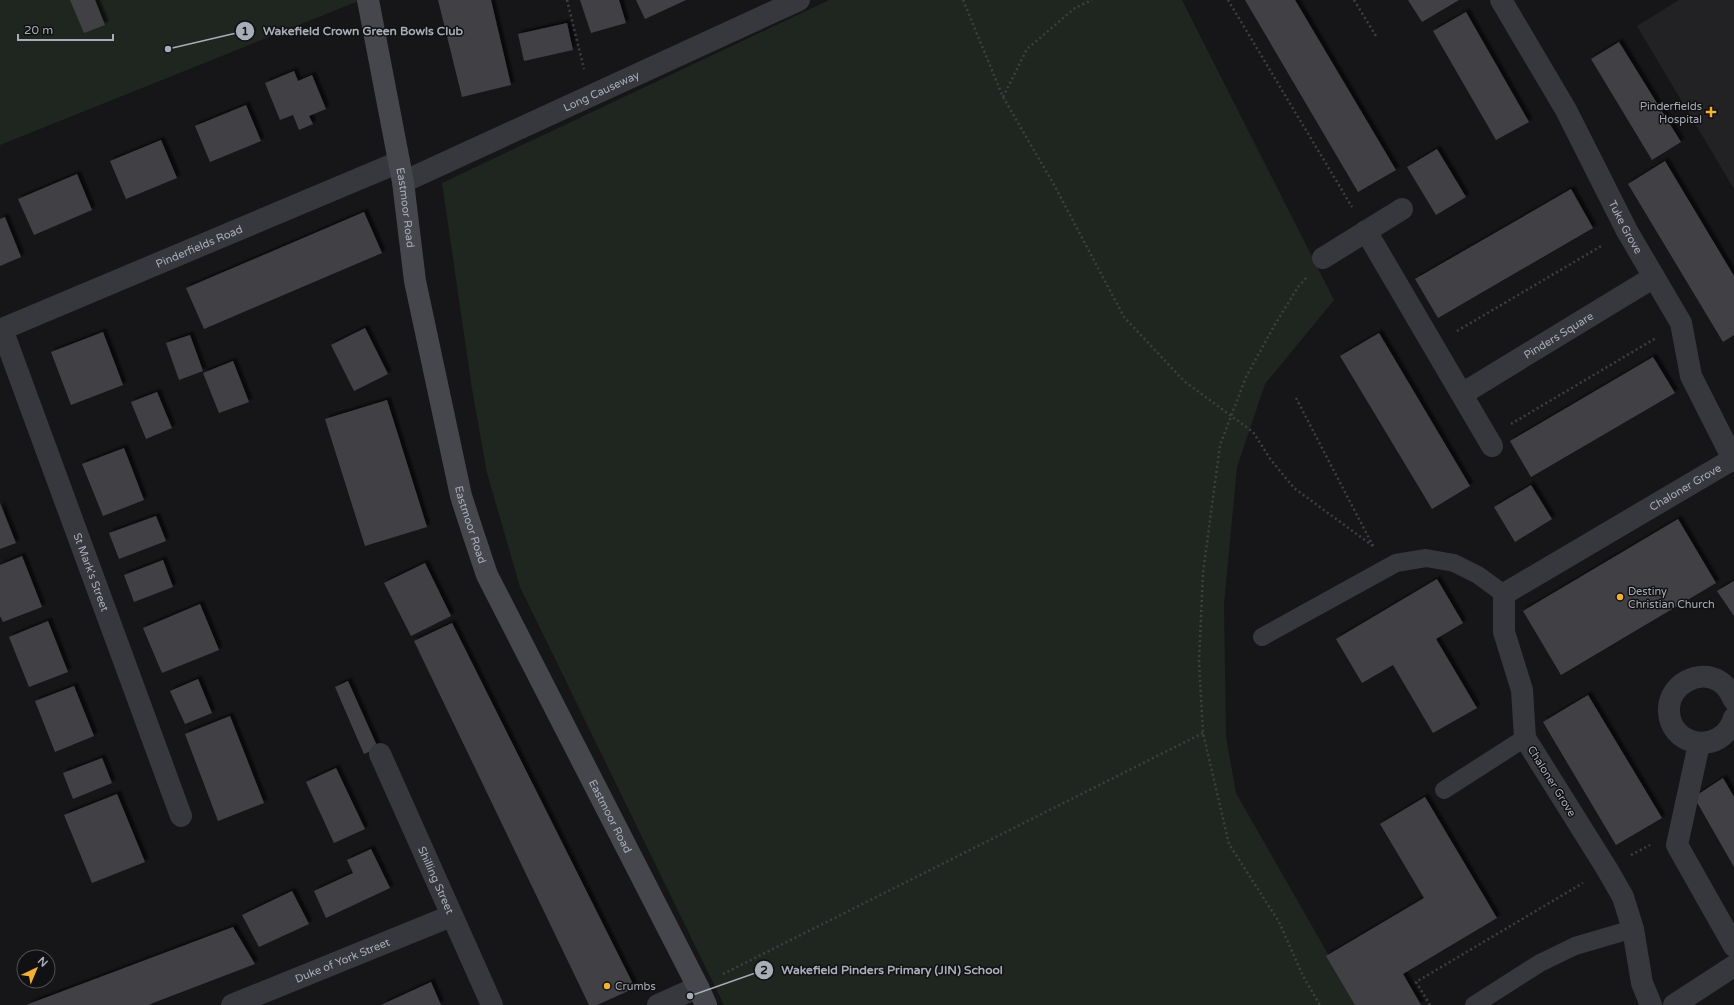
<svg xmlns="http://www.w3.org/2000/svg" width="1734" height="1005" font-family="'Varela Round',sans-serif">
	<defs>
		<filter id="shadow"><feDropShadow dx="3.5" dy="-3.5" stdDeviation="1" flood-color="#0009"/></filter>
	</defs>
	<rect width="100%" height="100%" fill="#161618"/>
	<path fill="#222225" d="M 1679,0 L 1734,0 L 1734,189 L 1637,26 Z"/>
	<path fill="#1e261f" d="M 0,0 L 361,0 L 0,145 Z
		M 829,0 L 1182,0 L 1334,300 L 1265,384 L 1237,467 L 1224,604 L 1226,737 L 1236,793 L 1357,1005 L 724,1005 L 520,587 L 487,473 L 472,389 L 442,183 Z"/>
	<path fill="#404145" filter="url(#shadow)" d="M 70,0 L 95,0 L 105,25 L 84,33 Z
		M 438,0 L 491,0 L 511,85 L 462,97 Z
		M 580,0 L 619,0 L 626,23 L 591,33 Z
		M 636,0 L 686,0 L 645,19 Z
		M 1245,0 L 1295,0 L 1396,170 L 1358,192 Z
		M 1408,0 L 1459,0 L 1422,22 Z
		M 1466,12 L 1529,122 L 1496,140 L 1433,31 Z
		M 567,23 L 573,50 L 524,61 L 518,34 Z
		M 1619,42 L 1681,142 L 1652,160 L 1591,59 Z
		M 294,71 L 298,81 L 312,75 L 326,109 L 309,116 L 313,124 L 299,130 L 293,115 L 280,120 L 265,83 Z
		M 246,105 L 261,141 L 210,162 L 195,126 Z
		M 161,140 L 177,178 L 126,199 L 110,161 Z
		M 1437,149 L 1466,197 L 1436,215 L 1407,167 Z
		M 1665,161 L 1734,276 L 1734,335 L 1723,342 L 1628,184 Z
		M 77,174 L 92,210 L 34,235 L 18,199 Z
		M 1571,189 L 1593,228 L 1438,318 L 1415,279 Z
		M 364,212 L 382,253 L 204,329 L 186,288 Z
		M 5,217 L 21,257 L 0,266 L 0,219 Z
		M 365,328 L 388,374 L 354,391 L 331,345 Z
		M 103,332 L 123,385 L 71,405 L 51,352 Z
		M 1379,333 L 1470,486 L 1432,509 L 1340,356 Z
		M 190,335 L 203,371 L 179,380 L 166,343 Z
		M 1653,357 L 1675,393 L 1531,477 L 1510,441 Z
		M 233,361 L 249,402 L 219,413 L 203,373 Z
		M 157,392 L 172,428 L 146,439 L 131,402 Z
		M 387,400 L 427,527 L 365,546 L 325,419 Z
		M 124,448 L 144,500 L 103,516 L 82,464 Z
		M 1531,485 L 1552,519 L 1515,542 L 1494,507 Z
		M 0,503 L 16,543 L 0,549 Z
		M 156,516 L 166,541 L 119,559 L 109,533 Z
		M 1678,519 L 1716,583 L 1561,675 L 1523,611 Z
		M 22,556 L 42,607 L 3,622 L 0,616 L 0,565 Z
		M 163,560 L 173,587 L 134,602 L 124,575 Z
		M 425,563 L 451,616 L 411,636 L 384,583 Z
		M 1437,579 L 1463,623 L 1436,639 L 1477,708 L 1433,733 L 1393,665 L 1362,683 L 1336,639 Z
		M 1734,581 L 1734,616 L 1717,591 Z
		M 200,604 L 219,650 L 162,673 L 143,628 Z
		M 48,621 L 68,672 L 29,687 L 9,637 Z
		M 452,623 L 635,988 L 597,1005 L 589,1005 L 414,641 Z
		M 198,679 L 212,713 L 185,724 L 170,691 Z
		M 348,681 L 378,748 L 364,754 L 335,687 Z
		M 74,686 L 94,736 L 55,752 L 35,701 Z
		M 1588,695 L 1662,818 L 1616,845 L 1543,722 Z
		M 230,716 L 264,803 L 218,821 L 185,734 Z
		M 102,758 L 112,783 L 73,799 L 63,773 Z
		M 336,768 L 365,829 L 334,843 L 306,782 Z
		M 1723,778 L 1734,797 L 1734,867 L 1694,797 Z
		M 117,794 L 145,862 L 92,883 L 64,815 Z
		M 1425,797 L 1497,918 L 1403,974 L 1421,1005 L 1355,1005 L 1326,956 L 1424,898 L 1380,824 Z
		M 371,849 L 390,888 L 326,918 L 314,891 L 353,873 L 347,860 Z
		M 292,891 L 309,924 L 259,947 L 242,915 Z
		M 233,927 L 255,964 L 153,1003 L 149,1005 L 26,1005 Z
		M 431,982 L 441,1005 L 381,1005 L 407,993 Z"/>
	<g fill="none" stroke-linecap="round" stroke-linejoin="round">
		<path stroke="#3d3f44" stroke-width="2.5" stroke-dasharray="2 3" stroke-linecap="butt" d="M 567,0 L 584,69
			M 963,0 L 1003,97 L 1053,183 L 1124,317 L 1184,381 L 1253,432 L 1271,460 L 1294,488 L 1373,546
			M 1228,0 L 1352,207
			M 1354,0 L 1376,36
			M 1003,97 L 1027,49 L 1075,8 L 1092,0
			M 1306,278 L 1298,287 L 1274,326 L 1246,377 L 1220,445 L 1203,573 L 1199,661 L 1203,733 L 1229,844 L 1279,922 L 1303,976 L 1320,1005
			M 1457,331 L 1603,245
			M 1296,398 L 1373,546
			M 1511,424 L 1656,338
			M 1631,855 L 1650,845
			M 723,974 L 1203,733
			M 1430,1005 L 1416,982 L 1583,883"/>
		<path stroke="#37383d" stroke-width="18" d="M 1262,637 L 1396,563 L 1426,558 L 1454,563 L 1478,575 L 1504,594
			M 1444,790 L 1525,738
			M 1474,1005 L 1540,963 L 1575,946 L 1633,929"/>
		<g stroke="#37383d" stroke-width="22">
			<path id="s1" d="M 1501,0 L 1566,110 L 1627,231 L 1681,323 L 1691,376 L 1734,461"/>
			<path id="s2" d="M 403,182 L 799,0"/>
			<path d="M 1366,231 L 1492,446"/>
			<path d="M 1323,258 L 1402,209"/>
			<path id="s3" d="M 2,329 L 181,816"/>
			<path id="s4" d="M 0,330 L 399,162"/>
			<path id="s5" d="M 1462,394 L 1654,277"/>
			<path d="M 1734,700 C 1730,692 1727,686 1719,681 C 1699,669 1670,684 1669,708 C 1667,747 1722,757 1734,718"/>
			<path d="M 1699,744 L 1677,845 L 1734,946"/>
			<path id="s6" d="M 380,754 L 492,1005"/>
			<path id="s7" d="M 232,1005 L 451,916"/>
			<path d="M 658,1005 L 698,987"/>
			<path id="s8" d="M 1651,1005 L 1642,983 L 1633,929 L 1623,897 L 1607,869 L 1525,738 L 1522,690 L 1504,632 L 1504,594 L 1733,459"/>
			<path d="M 1674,1005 L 1734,966"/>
		</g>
		<path stroke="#45474d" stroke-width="22" id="s9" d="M 368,0 L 403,182 L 415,281 L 461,496 L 472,530 L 487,575 L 698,987 L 706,1005"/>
	</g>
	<g fill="#f2b134" stroke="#111113" stroke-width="1.5">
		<path d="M1709 106h4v4h4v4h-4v4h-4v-4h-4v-4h4z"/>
		<circle cx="1620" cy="597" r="4"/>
		<circle cx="607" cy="986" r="4"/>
	</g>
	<g text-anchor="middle" stroke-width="3" stroke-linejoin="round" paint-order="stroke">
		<g font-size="11" fill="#a8adb8" stroke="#111113">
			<text dy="4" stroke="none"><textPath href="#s2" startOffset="218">Long Causeway</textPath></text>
			<text dy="4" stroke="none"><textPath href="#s9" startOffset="211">Eastmoor Road</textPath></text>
			<text dy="4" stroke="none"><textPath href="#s1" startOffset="259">Tuke Grove</textPath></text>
			<text dy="4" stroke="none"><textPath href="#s4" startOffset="216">Pinderfields Road</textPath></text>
			<text dy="4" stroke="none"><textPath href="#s5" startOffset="113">Pinders Square</textPath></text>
			<text dy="4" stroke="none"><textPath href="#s8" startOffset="656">Chaloner Grove</textPath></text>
			<text dy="4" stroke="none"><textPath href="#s9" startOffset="535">Eastmoor Road</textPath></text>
			<text dy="4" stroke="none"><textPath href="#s3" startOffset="259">St Mark's Street</textPath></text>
			<text transform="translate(1552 781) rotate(58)" y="4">Chaloner Grove</text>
			<text dy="4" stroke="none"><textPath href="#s9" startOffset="859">Eastmoor Road</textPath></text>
			<text dy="4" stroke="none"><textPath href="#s6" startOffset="138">Shilling Street</textPath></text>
			<text dy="4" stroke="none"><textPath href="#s7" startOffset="119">Duke of York Street</textPath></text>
		</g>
		<g font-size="11" fill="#a8adb8" stroke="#111113" text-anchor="start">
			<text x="1702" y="110" text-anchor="end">Pinderfields<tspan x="1702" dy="13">Hospital</tspan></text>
			<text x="1628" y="595">Destiny<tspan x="1628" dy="13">Christian Church</tspan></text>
			<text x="615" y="990">Crumbs</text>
		</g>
	</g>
	<path fill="none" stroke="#a8adb8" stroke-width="1.5" d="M168 49L245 31M690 996L764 970"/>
	<g fill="#a8adb8" stroke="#111113" stroke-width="1.5">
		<circle cx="168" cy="49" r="4"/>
		<circle cx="690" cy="996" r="4"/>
		<circle cx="245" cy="31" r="10"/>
		<circle cx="764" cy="970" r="10"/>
	</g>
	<g font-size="12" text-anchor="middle" font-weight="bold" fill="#111">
		<text x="245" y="35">1</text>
		<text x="764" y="974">2</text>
	</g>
	<g font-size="12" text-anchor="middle" font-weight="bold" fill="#a8adb8" stroke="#111113" stroke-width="3" stroke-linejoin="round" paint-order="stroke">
		<text x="363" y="35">Wakefield Crown Green Bowls Club</text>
		<text x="892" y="974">Wakefield Pinders Primary (JIN) School</text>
	</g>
	<g transform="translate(36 969) rotate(44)"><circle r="19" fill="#111113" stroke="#4d4f55"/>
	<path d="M0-3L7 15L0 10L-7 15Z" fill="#f2b134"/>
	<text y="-6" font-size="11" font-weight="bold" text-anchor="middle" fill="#a8adb8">N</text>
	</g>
	<path d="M18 34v6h95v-6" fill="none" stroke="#a8adb8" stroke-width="2"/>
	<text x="24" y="34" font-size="12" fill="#a8adb8" stroke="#111113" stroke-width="3" paint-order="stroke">20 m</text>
</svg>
